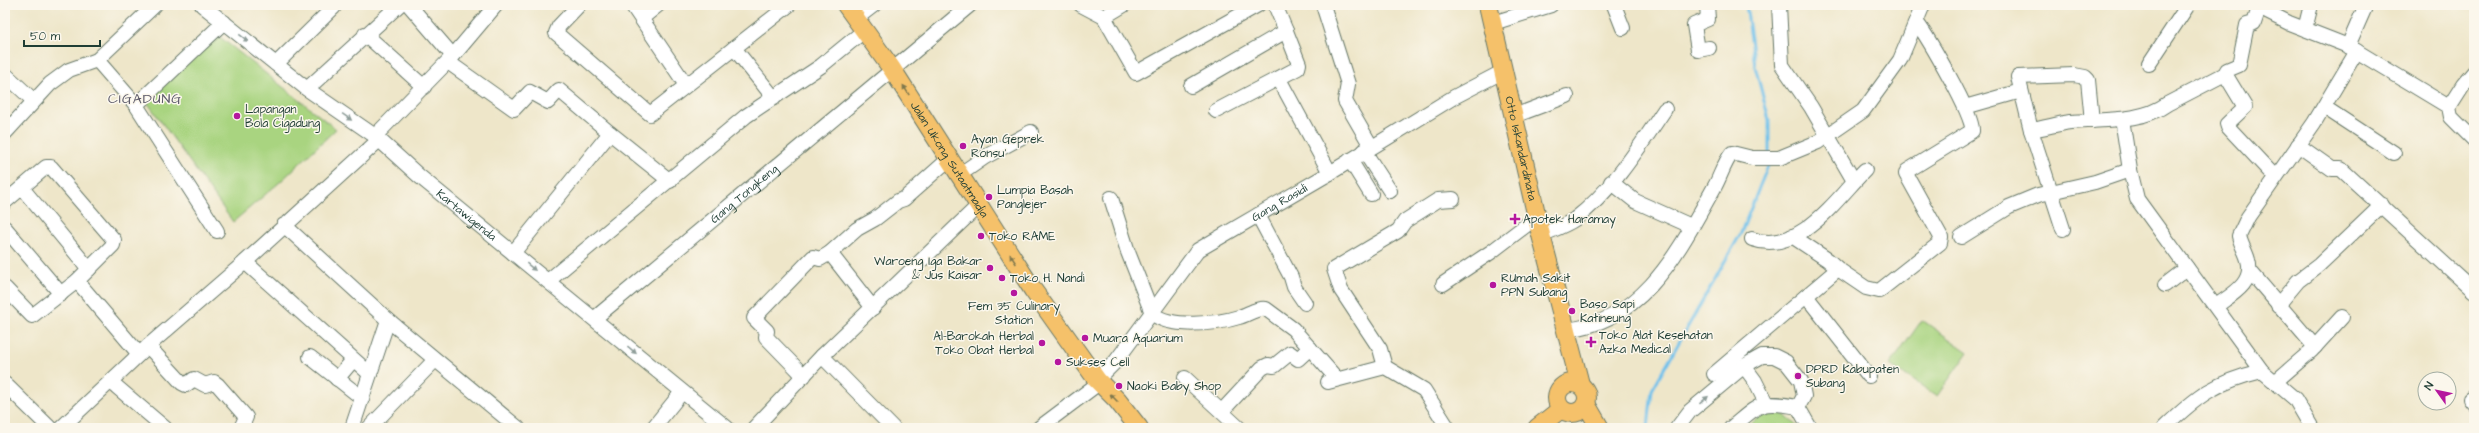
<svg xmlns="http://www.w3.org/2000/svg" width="2479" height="433" font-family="'Architects Daughter',sans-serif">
	<rect width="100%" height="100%" fill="#fbf7ec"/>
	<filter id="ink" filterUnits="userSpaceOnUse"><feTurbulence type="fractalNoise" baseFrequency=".025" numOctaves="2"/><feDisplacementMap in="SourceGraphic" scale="8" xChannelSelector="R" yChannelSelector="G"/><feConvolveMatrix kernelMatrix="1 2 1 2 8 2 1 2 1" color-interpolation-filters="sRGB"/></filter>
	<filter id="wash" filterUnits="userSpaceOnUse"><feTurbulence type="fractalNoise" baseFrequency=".012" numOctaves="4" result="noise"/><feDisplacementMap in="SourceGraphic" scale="16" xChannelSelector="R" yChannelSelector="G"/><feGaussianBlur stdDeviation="0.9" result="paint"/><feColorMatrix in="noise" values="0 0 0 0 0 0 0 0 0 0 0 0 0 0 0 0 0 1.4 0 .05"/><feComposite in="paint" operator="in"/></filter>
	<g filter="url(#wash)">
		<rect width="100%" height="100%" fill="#eee6c9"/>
		<path fill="#a9d480" stroke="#64885a" d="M 216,34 L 336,129 L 280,182 L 233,222 L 147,102 Z
			M 1922,320 L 1968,352 L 1937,396 L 1890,365 Z
			M 1781,412 L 1799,428 L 1746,428 L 1763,413 Z"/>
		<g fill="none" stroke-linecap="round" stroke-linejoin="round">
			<path stroke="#70c1eb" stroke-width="3" d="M 1746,5 L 1755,66 L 1769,120 L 1769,153
				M 1648,428 L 1652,390 L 1741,233 L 1769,163"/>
		</g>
	</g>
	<g filter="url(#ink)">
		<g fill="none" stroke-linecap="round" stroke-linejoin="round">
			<defs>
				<g id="minor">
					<path id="s1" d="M 202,5 L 307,89 L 375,136 L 419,176 L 727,428"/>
					<path d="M 409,5 L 453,56"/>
					<path d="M 579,5 L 559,26 L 556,33 L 650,114 L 789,5"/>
					<path d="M 632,5 L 686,85"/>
					<path d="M 1081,5 L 1104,17 L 1136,73 L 1258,5"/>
					<path d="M 1323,5 L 1348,84 L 1345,101 L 1371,146"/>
					<path d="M 1614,5 L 1623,28"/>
					<path d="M 1707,5 L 1708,19 L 1694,25 L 1698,50 L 1709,48"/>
					<path d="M 1779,5 L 1782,65 L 1811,107 L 1854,181"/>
					<path d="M 2264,5 L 2263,10 L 2289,23 L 2348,46 L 2449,107 L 2451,117 L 2474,140"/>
					<path d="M 1104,17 L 1124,5"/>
					<path d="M 642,18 L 658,5"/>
					<path d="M 857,18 L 874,5"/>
					<path d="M 1493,23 L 1551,5"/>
					<path d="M 2305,29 L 2311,5"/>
					<path d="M 365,34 L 424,87"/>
					<path d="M 2348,46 L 2366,5"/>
					<path d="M 734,48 L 774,98"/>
					<path d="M 97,60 L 136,105 L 217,231"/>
					<path d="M 448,62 L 514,109 L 530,92 L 548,102 L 559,90 L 610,133 L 513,253"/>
					<path d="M 276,64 L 334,7"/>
					<path d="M 2149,64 L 2188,5"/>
					<path d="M 5,74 L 33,100"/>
					<path d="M 2225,74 L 2245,107 L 2227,124 L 2228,127 L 2275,177"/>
					<path d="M 1279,79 L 1330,173"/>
					<path d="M 1191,86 L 1286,31 L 1275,5"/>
					<path d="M 307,89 L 399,5"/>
					<path d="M 136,105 L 224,22"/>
					<path d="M 1965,107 L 2021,91"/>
					<path d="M 2324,107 L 2394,153"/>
					<path d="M 2449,107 L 2463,85 L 2474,72"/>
					<path d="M 1216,111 L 1298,68 L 1299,64 L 1286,31"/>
					<path d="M 1514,116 L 1567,96"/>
					<path d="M 2122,119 L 2130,170 L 2137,199 L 2262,371 L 2295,399 L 2312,428"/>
					<path d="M 2031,130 C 2044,128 2057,124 2070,122 C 2102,119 2141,123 2167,104 L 2225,74 L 2227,70 L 2239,65 L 2247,25 L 2254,23 L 2258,11 L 2263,10"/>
					<path d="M 5,133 L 50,84 L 69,70 L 97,60 L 155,5"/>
					<path d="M 610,133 L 670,181"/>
					<path d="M 375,136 L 453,56 L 496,5"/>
					<path d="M 2298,145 L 2332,169 L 2341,169 L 2474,291"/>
					<path d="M 1364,151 L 1390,191"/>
					<path d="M 1350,160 L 1371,194"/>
					<path d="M 959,175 L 985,157 L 1031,132"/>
					<path d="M 1611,182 L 1635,201 L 1691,226"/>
					<path d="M 22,188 L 89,269"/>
					<path d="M 1111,198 L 1128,252 L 1152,313 C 1169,329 1217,324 1239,317 C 1247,315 1258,307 1266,309 L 1293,329 L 1337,379"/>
					<path d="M 5,202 L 46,167 L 51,167 L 114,240 L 113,245 L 77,281 L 32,316 L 5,288"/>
					<path d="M 1258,215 L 1291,277 L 1294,287 L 1305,303"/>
					<path d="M 284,225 L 388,320 L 518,428"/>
					<path d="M 5,228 L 61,294"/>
					<path d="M 2063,229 L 2031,130 L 2018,77 L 2074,75 L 2085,77 L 2088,80 L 2092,121"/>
					<path d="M 1541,235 C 1552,230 1565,226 1575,219 C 1611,192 1640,146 1665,109"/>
					<path d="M 1792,236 L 1828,260 L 1838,269"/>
					<path d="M 1961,237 L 2009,207 L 2038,195 L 2095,182 L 2130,170"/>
					<path d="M 1752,239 C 1799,256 1837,198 1865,170"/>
					<path d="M 830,253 L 873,308"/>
					<path d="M 245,262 L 370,374"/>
					<path d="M 2249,270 L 2315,347"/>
					<path d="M 77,281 L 139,354"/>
					<path d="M 548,281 L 746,116 L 821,66 L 865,30"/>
					<path d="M 1443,284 L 1491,252 L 1537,217"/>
					<path d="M 2165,285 L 2187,268"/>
					<path d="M 1806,296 L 1869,376"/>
					<path d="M 2278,305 L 2298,281 L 2319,265 L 2382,205"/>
					<path d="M 2216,306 C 2231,295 2255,283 2248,260 C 2246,252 2241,245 2239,236 L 2248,217 L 2314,123 L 2357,51"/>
					<path id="s2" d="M 595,318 L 970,5"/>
					<path d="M 1565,330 C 1645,323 1680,248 1715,186 C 1721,175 1724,163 1732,153 L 1752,158 L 1779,158 L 1818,142 L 1863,111 L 1900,60 L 1923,5"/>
					<path d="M 148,346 L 182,383 L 186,385 L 194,379 L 205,385 L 214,382 L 218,385 L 246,417 L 241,428"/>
					<path d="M 822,356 L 893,428"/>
					<path d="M 310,357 L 362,398"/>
					<path d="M 1744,366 L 1755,381 L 1766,403"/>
					<path d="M 1385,367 L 1380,349 L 1341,290 L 1334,269 L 1398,231 L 1405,221 L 1438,200 L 1453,199"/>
					<path d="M 1714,374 L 1838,269 L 1866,288 L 1879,291 L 1940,243 L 1941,237 L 1906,174 L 1907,171 L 1972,131 C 1976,119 1927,36 1917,23"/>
					<path d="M 804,376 L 766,337 L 767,331 L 754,318 L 813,257 L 820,259 L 830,253 L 857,229 L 875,219 L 898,201 L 904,199 L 949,159"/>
					<path d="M 1185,378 L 1239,428"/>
					<path d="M 337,379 L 353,360"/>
					<path id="s3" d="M 1097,380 L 1116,361 L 1198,250 L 1330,173 L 1454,97 L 1504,71"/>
					<path d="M 111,382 L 165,428"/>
					<path d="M 1328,382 L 1385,367 L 1424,390 L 1448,428"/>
					<path d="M 2275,382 L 2311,351 L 2342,317"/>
					<path d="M 5,384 L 50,428"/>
					<path d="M 2474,396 L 2470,399 L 2474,404"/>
					<path d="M 1222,411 L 1262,368 L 1268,365 L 1274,366 L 1290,353 L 1298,359 L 1310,348"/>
					<path d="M 61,428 L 148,346 L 245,262 L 379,140"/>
					<path d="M 352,428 L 388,320"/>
					<path d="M 369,428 L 435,360"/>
					<path d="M 653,428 L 682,392"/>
					<path d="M 754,428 L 822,356 L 978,206"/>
					<path d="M 1039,428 L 1099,383"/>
					<path d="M 1677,428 L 1690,411 L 1744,366 L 1762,356 L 1774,356 L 1786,362 L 1801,381 L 1804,396 L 1798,407"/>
					<path d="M 1731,428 C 1760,404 1759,400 1798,407 L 1810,428"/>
					<path d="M 2164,428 C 2198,395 2216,382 2262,371"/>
				</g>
				<g id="major">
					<path id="s4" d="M 846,5 L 892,69 L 1033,290 L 1097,380 L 1117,400 L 1139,428"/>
					<path id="s5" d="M 1488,5 L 1541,235 L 1580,384"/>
					<circle cx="1572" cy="398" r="15"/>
					<path d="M 1586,404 L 1600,428"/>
					<path d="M 1537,428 L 1561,409"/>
				</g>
			</defs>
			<use href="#minor" stroke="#677868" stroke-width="16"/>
			<use href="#major" stroke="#677868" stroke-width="20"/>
			<use href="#minor" stroke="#fff" stroke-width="14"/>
			<use href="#major" stroke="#f5c16b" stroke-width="18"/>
		</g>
		<defs><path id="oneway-solid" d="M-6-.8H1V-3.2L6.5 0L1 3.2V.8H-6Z"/></defs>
		<g fill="#8f9e9a">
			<use href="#oneway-solid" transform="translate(244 38) rotate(38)"/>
			<use href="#oneway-solid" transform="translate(347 117) rotate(35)"/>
			<use href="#oneway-solid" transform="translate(531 267) rotate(39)"/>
			<use href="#oneway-solid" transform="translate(632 350) rotate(40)"/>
			<use href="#oneway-solid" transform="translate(1704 400) rotate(-40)"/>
		</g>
		<g fill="#7f784d">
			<use href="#oneway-solid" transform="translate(906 90) rotate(-122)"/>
			<use href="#oneway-solid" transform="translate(1013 259) rotate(-123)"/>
			<use href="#oneway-solid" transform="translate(1114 398) rotate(-134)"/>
		</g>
	</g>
	<g fill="#b5179e" stroke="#fbf7ec" stroke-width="1.5">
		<circle cx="237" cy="116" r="4"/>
		<circle cx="963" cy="146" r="4"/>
		<circle cx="989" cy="197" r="4"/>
		<path d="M1513 213h4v4h4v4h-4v4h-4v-4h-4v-4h4z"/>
		<circle cx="981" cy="236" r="4"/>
		<circle cx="990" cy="268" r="4"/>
		<circle cx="1002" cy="278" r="4"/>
		<circle cx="1493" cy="285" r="4"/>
		<circle cx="1014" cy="293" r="4"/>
		<circle cx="1572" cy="311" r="4"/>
		<circle cx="1085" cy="338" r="4"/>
		<path d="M1589 336h4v4h4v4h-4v4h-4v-4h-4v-4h4z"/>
		<circle cx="1042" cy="343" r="4"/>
		<circle cx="1058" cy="362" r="4"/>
		<circle cx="1798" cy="376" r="4"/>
		<circle cx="1119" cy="386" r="4"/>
	</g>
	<g text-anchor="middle" stroke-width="3" stroke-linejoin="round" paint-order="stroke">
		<g font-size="12" fill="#1f3d34" stroke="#fbf7ec" text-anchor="start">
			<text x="245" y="113">Lapangan<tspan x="245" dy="14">Bola Cigadung</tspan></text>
			<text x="971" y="143">Ayan Geprek<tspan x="971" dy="14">Ronsu'</tspan></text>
			<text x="997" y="194">Lumpia Basah<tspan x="997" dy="14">Panglejer</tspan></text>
			<text x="1523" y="223">Apotek Haramay</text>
			<text x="989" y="240">Toko RAME</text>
			<text x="982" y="265" text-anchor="end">Waroeng Iga Bakar<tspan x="982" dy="14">&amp; Jus Kaisar</tspan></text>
			<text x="1010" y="282">Toko H. Nandi</text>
			<text x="1501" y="282">RUmah Sakit<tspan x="1501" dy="14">PPN Subang</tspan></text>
			<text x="1580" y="308">Baso Sapi<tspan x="1580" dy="14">Katineung</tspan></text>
			<text x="1014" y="310" text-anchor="middle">Fem 35 Culinary<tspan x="1014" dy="14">Station</tspan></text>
			<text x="1599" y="339">Toko Alat Kesehatan<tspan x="1599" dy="14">Azka Medical</tspan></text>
			<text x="1034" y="340" text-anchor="end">Al-Barokah Herbal<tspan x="1034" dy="14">Toko Obat Herbal</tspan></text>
			<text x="1093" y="342">Muara Aquarium</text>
			<text x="1066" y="366">Sukses Cell</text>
			<text x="1806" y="373">DPRD Kabupaten<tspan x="1806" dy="14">Subang</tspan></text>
			<text x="1127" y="390">Naoki Baby Shop</text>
		</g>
		<g font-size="12" fill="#1f3d34" stroke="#fbf7ec">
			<text dy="4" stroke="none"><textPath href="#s5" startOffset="147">Otto Iskandardinata</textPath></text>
			<text dy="4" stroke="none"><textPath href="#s4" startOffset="186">Jalan Ukong Sutaatmadja</textPath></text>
			<text dy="4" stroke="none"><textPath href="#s2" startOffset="194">Gang Tongkeng</textPath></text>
			<text dy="4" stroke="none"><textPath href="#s3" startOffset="259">Gang Rasidi</textPath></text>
			<text dy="4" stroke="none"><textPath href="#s1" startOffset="338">Kartawigenda</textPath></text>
		</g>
		<g font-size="14" letter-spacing="1" fill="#5c5a6a" stroke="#fbf7ec">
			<text x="145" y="103">CIGADUNG</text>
		</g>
	</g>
	<rect width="2479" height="433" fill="none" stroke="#fbf7ec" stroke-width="20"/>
	<g transform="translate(2437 391) rotate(303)"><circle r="19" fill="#fbf7ec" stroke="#a3ada2"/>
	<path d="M0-3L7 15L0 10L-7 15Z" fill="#b5179e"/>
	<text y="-6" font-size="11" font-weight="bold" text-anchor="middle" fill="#1f3d34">N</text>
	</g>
	<path d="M24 40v6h76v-6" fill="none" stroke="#1f3d34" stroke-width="2"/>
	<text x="30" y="40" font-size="12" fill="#1f3d34" stroke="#fbf7ec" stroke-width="3" paint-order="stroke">50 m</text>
</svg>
